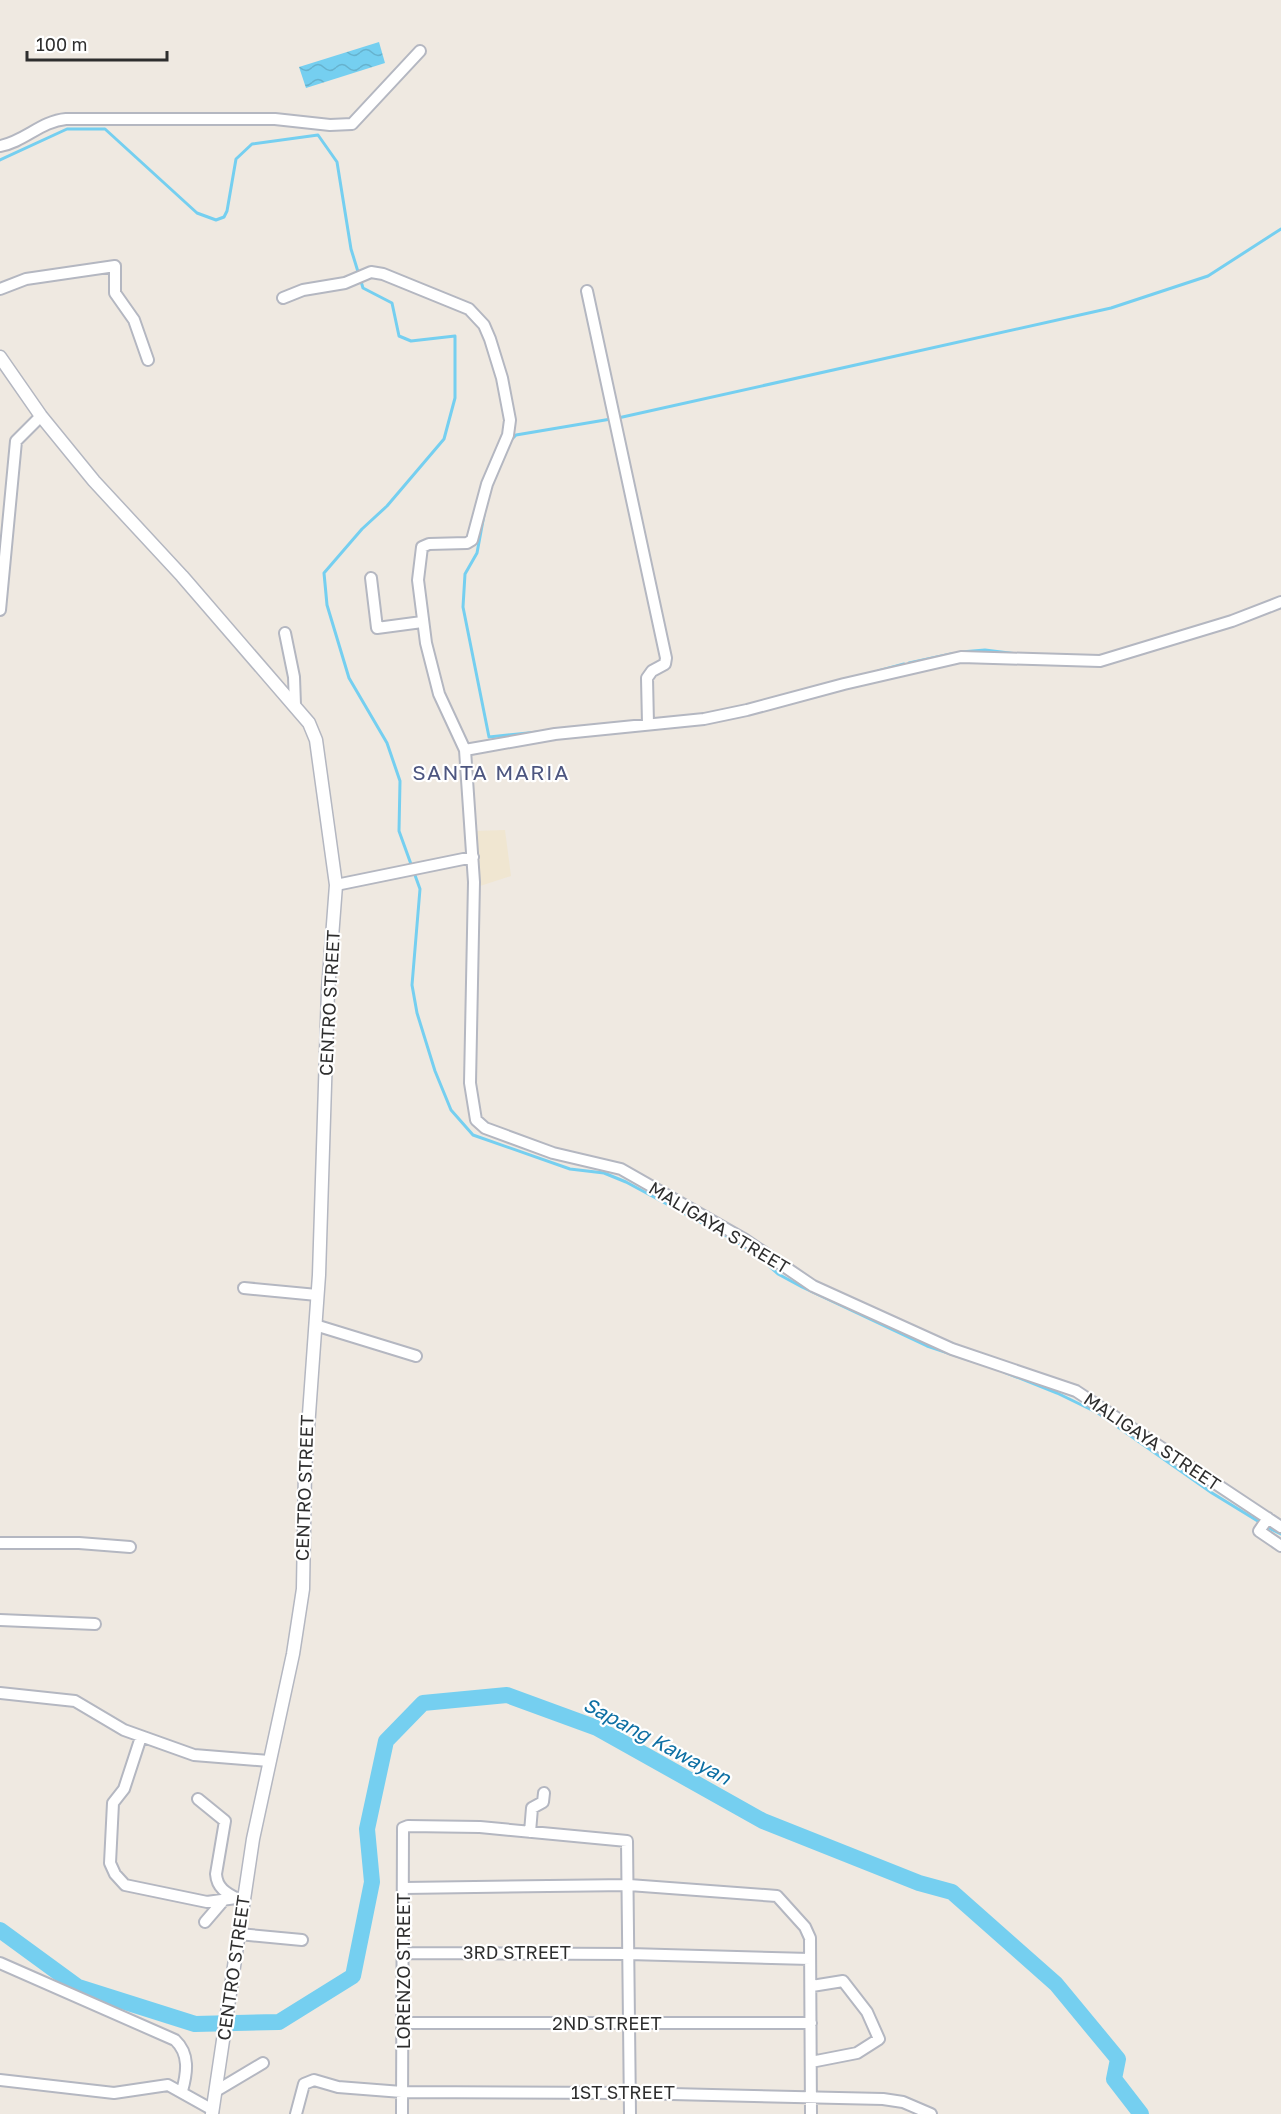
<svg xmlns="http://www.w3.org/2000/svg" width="1281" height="2114" font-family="'Golos Text',sans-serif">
	<defs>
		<pattern id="water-waves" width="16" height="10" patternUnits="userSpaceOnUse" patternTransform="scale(1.5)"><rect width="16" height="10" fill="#75cff0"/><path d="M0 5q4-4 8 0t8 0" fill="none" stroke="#66b2ce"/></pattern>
	</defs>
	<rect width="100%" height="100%" fill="#efe9e1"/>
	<path fill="#f0e6d1" d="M 505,830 L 511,876 L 477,887 L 475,831 Z"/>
	<path fill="url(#water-waves)" d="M 379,42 L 385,63 L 306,88 L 299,67 Z"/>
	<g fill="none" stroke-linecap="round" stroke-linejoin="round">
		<path stroke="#75cff0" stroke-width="3" d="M 0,160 L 67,129 L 105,129 L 197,213 L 216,220 L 224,217 L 227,211 L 236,159 L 252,144 L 318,135 L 337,162 L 351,249 L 363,288 L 392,303 L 399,336 L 411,341 L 455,336 L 455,398 L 444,439 L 387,506 L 362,529 L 324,573 L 327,605 L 349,678 L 387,743 L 400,781 L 399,831 L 420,889 L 412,985 L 417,1013 L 435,1071 L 451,1110 L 473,1135 L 570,1169 L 604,1173 L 626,1182 L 730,1238 L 756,1254 L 778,1274 L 802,1287 L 927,1346 L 975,1362
			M 618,418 L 1111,308 L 1208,276 L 1281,229
			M 494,480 L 511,440 L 516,435 L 611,419
			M 484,515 L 477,553 L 465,574 L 463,607 L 489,737 L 538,732
			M 961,652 L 985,650 L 1017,654
			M 909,663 L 951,654
			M 878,671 L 904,664
			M 1004,1372 L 1057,1393 L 1098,1413 L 1212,1493 L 1261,1523
			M 1267,1527 L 1281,1534"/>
		<path stroke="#75cff0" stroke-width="16" d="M 0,1930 L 78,1987 L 195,2024 L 279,2022 L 353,1976 L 372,1882 L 367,1829 L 386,1741 L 423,1703 L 507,1695 L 597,1728 L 763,1821 L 919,1883 L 952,1892 L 1056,1984 L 1118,2059 L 1114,2079 L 1141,2114"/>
		<defs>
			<path id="minor" d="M 0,146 C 24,142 41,121 66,119 L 275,119 L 330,125 L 352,124 L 420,51
				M 0,289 L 26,279 L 115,266 L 115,293 L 134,320 L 148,360
				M 587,291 L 666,658 L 665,664 L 652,671 L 647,678 L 648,724
				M 283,298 L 303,290 L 345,283 L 371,272 L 383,274 L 469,309 L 484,325 L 490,339 L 502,378 L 510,420 L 508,435 L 487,484 L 472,540 L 467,543 L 429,544 L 422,547 L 418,580 L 426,643 L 439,694 L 465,750 L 474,882 L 470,1083 L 476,1120 L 485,1128 L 553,1153 L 621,1169 L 744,1239 L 813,1286 L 952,1349 L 1076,1391 L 1281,1527
				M 371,578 L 377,628 L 422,622
				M 0,610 L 16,441 L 41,416
				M 285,633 L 294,677 L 295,705
				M 465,750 L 555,734 L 704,719 L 747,710 L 844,684 L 961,657 L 1100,661 L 1232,621 L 1281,602
				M 336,885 L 473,857
				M 244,1288 L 317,1295
				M 315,1325 L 416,1356
				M 1268,1518 L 1259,1531 L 1281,1546
				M 0,1543 L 79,1543 L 130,1547
				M 0,1620 L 95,1624
				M 0,1693 L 75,1701 L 124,1730 L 194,1755 L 269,1761
				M 141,1737 L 124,1789 L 113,1803 L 110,1863 L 115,1874 L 125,1885 L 207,1902 L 236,1898
				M 198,1799 L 225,1821 L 216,1874 C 217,1888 226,1893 238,1899
				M 530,1832 L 532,1808 L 543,1802 L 544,1793
				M 404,1888 L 629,1885 L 777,1896 L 805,1927 L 810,1938 L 811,2114
				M 205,1922 L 223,1901
				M 239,1934 L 302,1940
				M 405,1953 L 629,1954 L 810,1959
				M 0,1963 L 175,2040 C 190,2054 187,2073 182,2091
				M 404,2023 L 811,2023
				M 811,2062 L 857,2053 L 879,2039 L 867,2012 L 843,1981 L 812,1986
				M 0,2080 L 114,2093 L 168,2085 L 213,2110
				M 216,2091 L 263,2063
				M 296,2114 L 304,2084 L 314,2080 L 338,2087 L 402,2092 L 630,2093 L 883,2099 L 903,2102 L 931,2114
				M 402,2114 L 403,1828 L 408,1826 L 480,1827 L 627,1841 L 630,2114"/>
			<path id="tertiary" d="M 0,357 L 41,416 L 94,481 L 182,576 L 309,723 L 316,740 L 336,885 L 328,990 L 319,1275 L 305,1470 L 303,1589 L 293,1654 L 253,1839 L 212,2114"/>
		</defs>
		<use href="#minor" stroke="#b4b7c1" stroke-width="14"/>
		<use href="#tertiary" stroke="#b4b7c1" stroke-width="15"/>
		<use href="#minor" stroke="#fff" stroke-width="10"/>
		<use href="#tertiary" stroke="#fff" stroke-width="12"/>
	</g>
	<g text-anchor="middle" stroke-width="4.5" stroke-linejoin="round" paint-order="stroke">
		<g font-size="18" fill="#2e2e2e" stroke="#fff">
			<text transform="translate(330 1003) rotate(-87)" y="6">CENTRO STREET</text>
			<text transform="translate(719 1228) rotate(31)" y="6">MALIGAYA STREET</text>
			<text transform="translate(1152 1442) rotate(34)" y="6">MALIGAYA STREET</text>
			<text transform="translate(305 1488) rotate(-88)" y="6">CENTRO STREET</text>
			<text x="517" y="1959">3RD STREET</text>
			<text transform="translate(234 1968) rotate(-82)" y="6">CENTRO STREET</text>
			<text transform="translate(404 1971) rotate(-90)" y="6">LORENZO STREET</text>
			<text x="607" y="2030">2ND STREET</text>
			<text x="623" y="2099">1ST STREET</text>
		</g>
		<g font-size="20" font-style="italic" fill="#0d6fa3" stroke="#fff">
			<text transform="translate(657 1741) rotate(28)" y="7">Sapang Kawayan</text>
		</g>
		<g font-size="21" letter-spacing="1.5" fill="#4d5680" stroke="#fff">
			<text x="491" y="780">SANTA MARIA</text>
		</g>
	</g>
	<path d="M27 51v9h140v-9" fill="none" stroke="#2e2e2e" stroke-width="3"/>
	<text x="36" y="51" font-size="18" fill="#2e2e2e" stroke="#ffffff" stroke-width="4.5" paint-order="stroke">100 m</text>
</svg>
